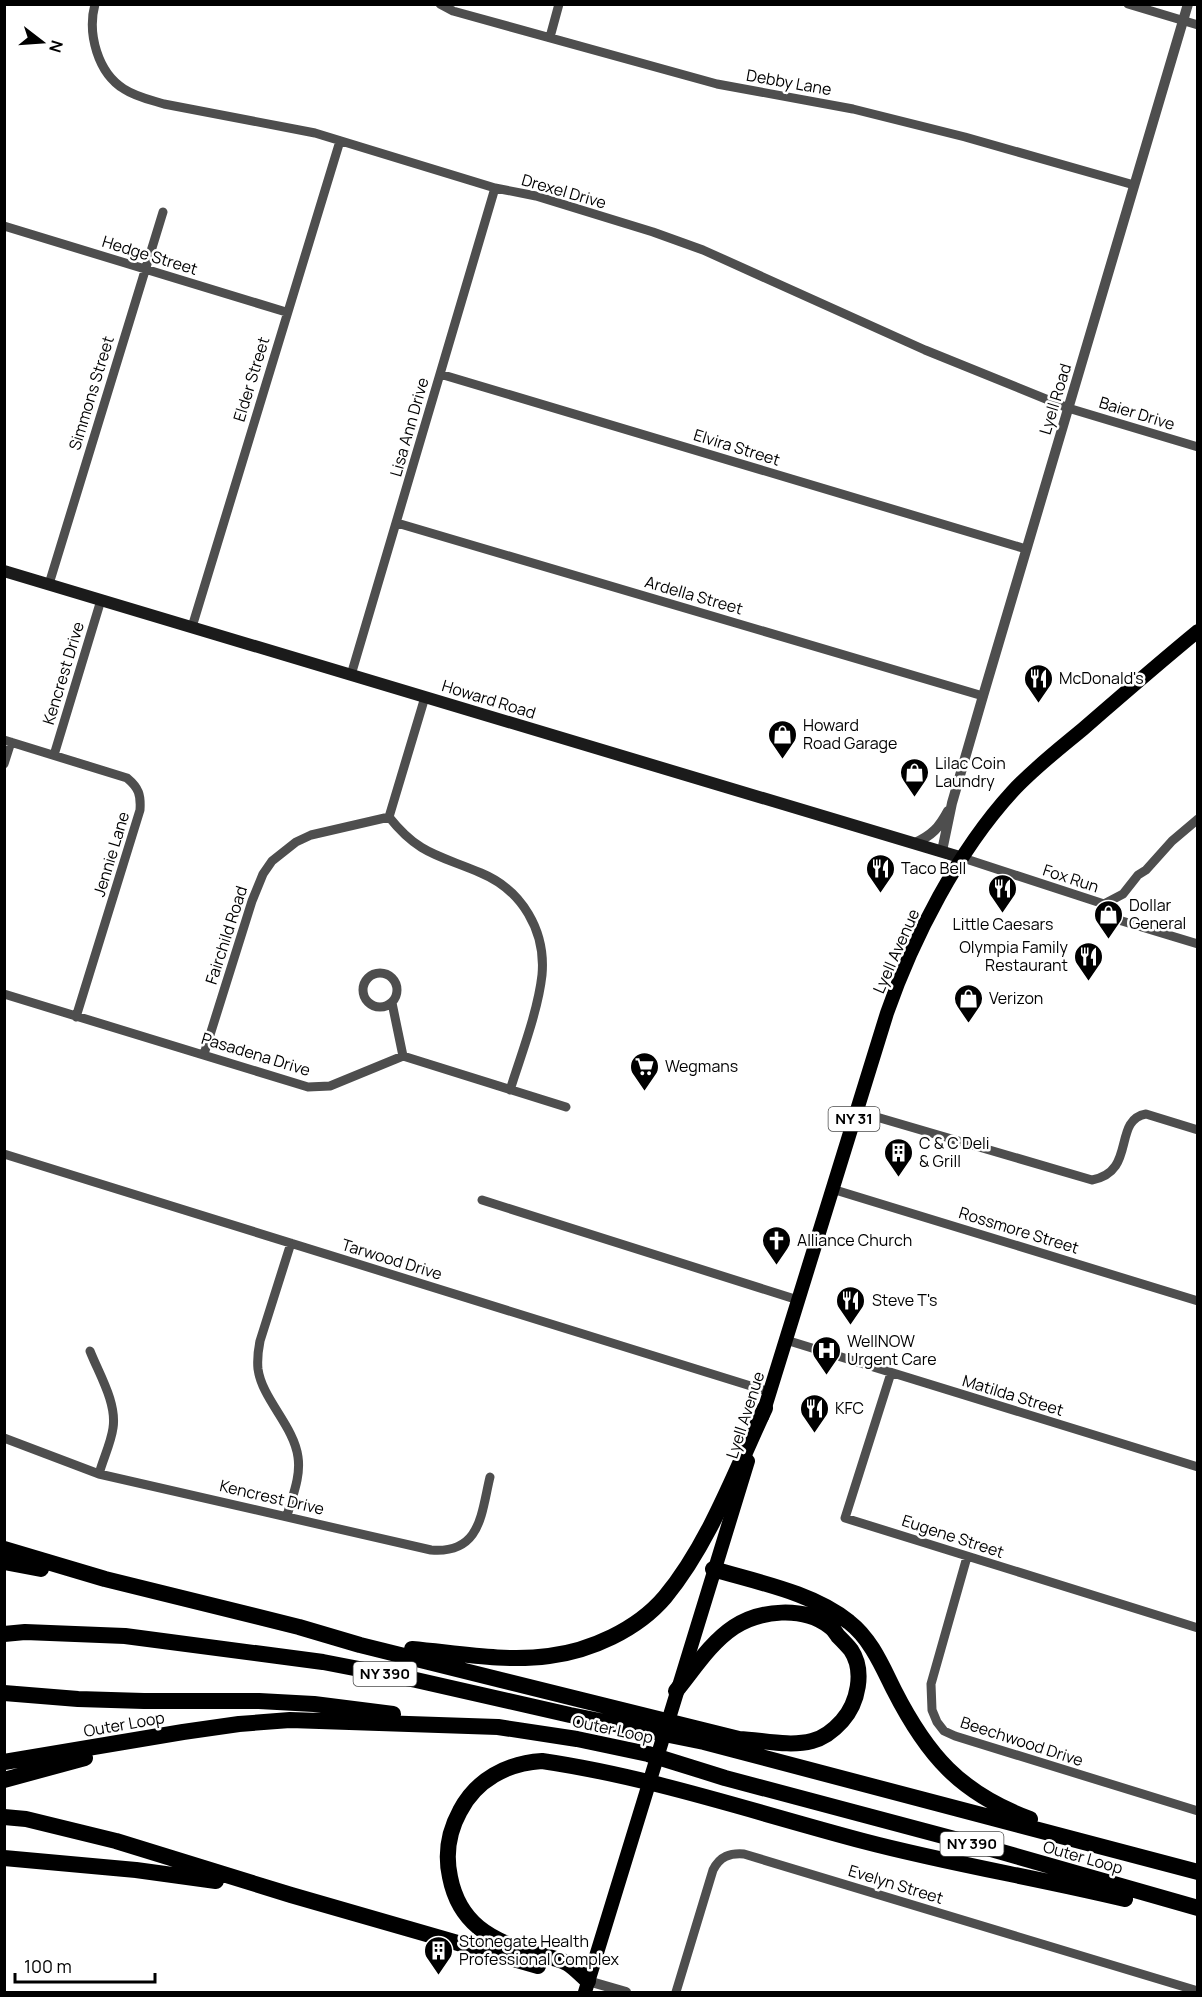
<svg xmlns="http://www.w3.org/2000/svg" width="1202" height="1997" font-family="Manrope,sans-serif">
	<rect width="100%" height="100%" fill="#fff"/>
	<g fill="none" stroke-linecap="round" stroke-linejoin="round">
		<path stroke="#4e4e4e" stroke-width="9" d="M 95,4 C 87,34 98,73 124,89 C 136,97 151,100 164,104 L 315,133 L 495,188 L 536,196 L 653,232 L 703,250 L 925,350 L 1068,408 L 1198,447
			M 440,4 L 453,11 L 717,84 L 853,109 L 965,137 L 1134,185
			M 1128,4 L 1198,25
			M 550,37 L 559,4
			M 4,226 L 286,312
			M 440,374 L 1026,549
			M 397,523 L 983,696
			M 49,584 L 163,212
			M 192,627 L 340,141
			M 351,675 L 495,188
			M 4,740 L 127,778 C 139,788 141,795 140,810 L 76,1017
			M 54,755 L 101,600
			M 4,764 L 11,742
			M 389,817 C 419,855 439,855 481,873 C 522,890 546,931 542,975 C 538,1011 521,1055 510,1090
			M 963,858 L 1104,904 L 1112,916 L 1122,921 L 1198,944
			M 1104,904 L 1123,894 L 1138,875 L 1146,870 L 1172,841 L 1198,819
			M363 990a17 17 0 1 1 34 0a17 17 0 1 1-34 0Z
			M 4,994 L 308,1087 L 330,1086 L 403,1056 L 566,1107
			M 392,1003 L 403,1056
			M 204,1054 L 252,901 L 263,874 L 272,861 L 296,842 L 311,835 L 389,817 L 425,697
			M 856,1111 L 1092,1180 C 1137,1172 1112,1120 1146,1114 L 1198,1130
			M 4,1154 L 770,1392
			M 832,1189 L 1198,1301
			M 482,1200 L 798,1300
			M 786,1340 L 1198,1467
			M 90,1351 C 99,1374 117,1403 113,1428 C 111,1443 103,1459 99,1474
			M 891,1373 L 845,1518 L 1198,1628
			M 4,1438 L 99,1474 L 431,1550 C 481,1554 481,1514 490,1477
			M 287,1516 C 292,1497 301,1477 298,1457 C 294,1426 262,1399 258,1369 C 257,1359 258,1351 260,1341 L 291,1243
			M 967,1557 L 931,1684 L 932,1710 L 937,1722 L 944,1731 L 955,1736 L 1198,1811
			M 676,1992 L 713,1870 C 720,1856 730,1853 744,1854 L 1198,1991"/>
		<path stroke="#4e4e4e" stroke-width="10" d="M 915,843 C 932,835 939,828 948,811
			M 942,851 L 952,803 L 983,696 L 1188,4
			M 588,1981 L 626,1992"/>
		<path stroke="#1b1b1b" stroke-width="12" d="M 4,571 L 963,858"/>
		<path stroke="#000" stroke-width="14" d="M 762,1417 L 887,1013 C 913,938 958,851 1012,792 C 1033,769 1059,749 1083,729 C 1121,696 1159,663 1198,631
			M 585,1992 L 748,1461"/>
		<path stroke="#000" stroke-width="16" d="M 4,1549 L 105,1579 L 299,1627 L 360,1645 L 739,1739 C 762,1740 789,1747 812,1741 C 824,1738 834,1730 842,1721 C 858,1703 865,1671 851,1650 C 847,1645 842,1640 838,1636 C 836,1633 833,1628 829,1626 C 803,1606 760,1610 734,1627 C 710,1643 694,1669 676,1691
			M 4,1562 L 41,1569
			M 713,1569 C 757,1582 814,1593 849,1622 C 871,1639 882,1666 894,1690 C 927,1755 960,1793 1030,1819
			M 4,1634 L 25,1632 L 125,1636 L 323,1662 L 416,1680 L 570,1715 L 704,1742 L 1198,1872
			M 412,1649 C 457,1653 504,1662 549,1656 C 590,1651 637,1630 665,1597 C 709,1544 736,1470 765,1408
			M 4,1693 L 78,1699 L 144,1701 L 259,1701 L 314,1704 L 393,1714
			M 4,1762 L 183,1732 L 239,1724 L 290,1720 L 498,1727 L 577,1739 L 648,1754 L 725,1778 L 977,1845 L 1198,1908
			M 4,1780 L 85,1758
			M 4,1817 L 26,1819 L 116,1841 L 291,1895 L 538,1966
			M 4,1858 L 136,1870 L 216,1881
			M 588,1981 C 581,1975 575,1968 567,1963 C 557,1958 543,1956 532,1953 C 490,1940 459,1923 450,1877 C 445,1854 449,1831 460,1811 C 476,1780 507,1763 542,1761 C 651,1777 757,1813 863,1841 C 950,1864 1038,1878 1125,1899"/>
	</g>
	<defs>
		<symbol id="restaurant-pin" viewBox="-11 -11 22 30"><path d="M0 17L-7.5 6A9.5 9.5 0 1 1 7.5 6Z" fill="#000" stroke="#fff"/><path d="M-5-6h1v4h1v-4h1v4h1v-4h1v5L-1.5 .5V6h-2V.5L-5-1ZM5-6V6H3V1.5H1.5Q1.5-4 5-6Z" fill="#fff"/></symbol>
		<symbol id="shop-pin" viewBox="-11 -11 22 30"><path d="M0 17L-7.5 6A9.5 9.5 0 1 1 7.5 6Z" fill="#000" stroke="#fff"/><path d="M-5-2.5h2.3a2.7 3.5 0 0 1 5.4 0H5L5.5 6h-11ZM-1.5-2.5h3a1.5 2.3 0 0 0-3 0Z" fill="#fff"/></symbol>
		<symbol id="supermarket-pin" viewBox="-11 -11 22 30"><path d="M0 17L-7.5 6A9.5 9.5 0 1 1 7.5 6Z" fill="#000" stroke="#fff"/><path d="M-6-5.5h2.5l.6 2H6L4.5 2H-2.5L-4.4-4H-6ZM-1.5 3.2a1.3 1.3 0 1 0 .1 0ZM3 3.2a1.3 1.3 0 1 0 .1 0Z" fill="#fff"/></symbol>
		<symbol id="building-pin" viewBox="-11 -11 22 30"><path d="M0 17L-7.5 6A9.5 9.5 0 1 1 7.5 6Z" fill="#000" stroke="#fff"/><path d="M-4-6H4V6H1V3H-1V6H-4ZM-2.5-4.3h1.7v1.8h-1.7ZM.8-4.3h1.7v1.8H.8ZM-2.5-1h1.7V.8h-1.7ZM.8-1h1.7V.8H.8Z" fill="#fff"/></symbol>
		<symbol id="church-pin" viewBox="-11 -11 22 30"><path d="M0 17L-7.5 6A9.5 9.5 0 1 1 7.5 6Z" fill="#000" stroke="#fff"/><path d="M-1.2-6h2.4v3.5h3.3v2.4h-3.3V6h-2.4V-.1h-3.3v-2.4h3.3Z" fill="#fff"/></symbol>
		<symbol id="hospital-pin" viewBox="-11 -11 22 30"><path d="M0 17L-7.5 6A9.5 9.5 0 1 1 7.5 6Z" fill="#000" stroke="#fff"/><path d="M-5-5h3v3.5h4V-5h3V5h-3V1.5h-4V5h-3Z" fill="#fff"/></symbol>
	</defs>
	<g fill-rule="evenodd">
		<use href="#restaurant-pin" x="1022" y="662" width="33" height="45"/>
		<use href="#shop-pin" x="766" y="718" width="33" height="45"/>
		<use href="#shop-pin" x="898" y="756" width="33" height="45"/>
		<use href="#restaurant-pin" x="864" y="852" width="33" height="45"/>
		<use href="#restaurant-pin" x="986" y="872" width="33" height="45"/>
		<use href="#shop-pin" x="1092" y="898" width="33" height="45"/>
		<use href="#restaurant-pin" x="1072" y="940" width="33" height="45"/>
		<use href="#shop-pin" x="952" y="982" width="33" height="45"/>
		<use href="#supermarket-pin" x="628" y="1050" width="33" height="45"/>
		<use href="#building-pin" x="882" y="1136" width="33" height="45"/>
		<use href="#church-pin" x="760" y="1224" width="33" height="45"/>
		<use href="#restaurant-pin" x="834" y="1284" width="33" height="45"/>
		<use href="#hospital-pin" x="810" y="1334" width="33" height="45"/>
		<use href="#restaurant-pin" x="798" y="1392" width="33" height="45"/>
		<use href="#building-pin" x="422" y="1934" width="33" height="45"/>
	</g>
	<g text-anchor="middle" stroke-width="5" stroke-linejoin="round" paint-order="stroke">
		<g fill="#fff" stroke="#4c4c4c" stroke-width="1.5">
			<rect x="828.5" y="1107" width="51" height="24" rx="4.5"/>
			<rect x="353.5" y="1662" width="63" height="24" rx="4.5"/>
			<rect x="940.5" y="1832" width="63" height="24" rx="4.5"/>
		</g>
		<g font-size="15" font-weight="bold" fill="#000">
			<text x="854" y="1124">NY 31</text>
			<text x="385" y="1679">NY 390</text>
			<text x="972" y="1849">NY 390</text>
		</g>
		<g font-size="16" fill="#000" stroke="#fff">
			<text transform="translate(789 82) rotate(10)" y="6">Debby Lane</text>
			<text transform="translate(564 191) rotate(16)" y="6">Drexel Drive</text>
			<text transform="translate(150 255) rotate(17)" y="6">Hedge Street</text>
			<text transform="translate(251 379) rotate(-73)" y="6">Elder Street</text>
			<text transform="translate(91 393) rotate(-73)" y="6">Simmons Street</text>
			<text transform="translate(1055 399) rotate(-73)" y="6">Lyell Road</text>
			<text transform="translate(1137 413) rotate(17)" y="6">Baier Drive</text>
			<text transform="translate(409 427) rotate(-74)" y="6">Lisa Ann Drive</text>
			<text transform="translate(737 447) rotate(17)" y="6">Elvira Street</text>
			<text transform="translate(694 595) rotate(16)" y="6">Ardella Street</text>
			<text transform="translate(63 673) rotate(-73)" y="6">Kencrest Drive</text>
			<text transform="translate(489 699) rotate(17)" y="6">Howard Road</text>
			<text transform="translate(111 854) rotate(-73)" y="6">Jennie Lane</text>
			<text transform="translate(1071 878) rotate(18)" y="6">Fox Run</text>
			<text transform="translate(226 935) rotate(-72)" y="6">Fairchild Road</text>
			<text transform="translate(896 951) rotate(-66)" y="6">Lyell Avenue</text>
			<text transform="translate(256 1054) rotate(17)" y="6">Pasadena Drive</text>
			<text transform="translate(1019 1230) rotate(17)" y="6">Rossmore Street</text>
			<text transform="translate(392 1259) rotate(17)" y="6">Tarwood Drive</text>
			<text transform="translate(1013 1395) rotate(17)" y="6">Matilda Street</text>
			<text transform="translate(745 1415) rotate(-72)" y="6">Lyell Avenue</text>
			<text transform="translate(272 1497) rotate(13)" y="6">Kencrest Drive</text>
			<text transform="translate(953 1536) rotate(18)" y="6">Eugene Street</text>
			<text transform="translate(124 1724) rotate(-10)" y="6">Outer Loop</text>
			<text transform="translate(613 1729) rotate(12)" y="6">Outer Loop</text>
			<text transform="translate(1022 1741) rotate(18)" y="6">Beechwood Drive</text>
			<text transform="translate(1083 1857) rotate(16)" y="6">Outer Loop</text>
			<text transform="translate(896 1884) rotate(17)" y="6">Evelyn Street</text>
		</g>
		<g font-size="16" fill="#000" stroke="#fff" text-anchor="start">
			<text x="1059" y="684">McDonald's</text>
			<text x="803" y="731">Howard<tspan x="803" dy="18">Road Garage</tspan></text>
			<text x="935" y="769">Lilac Coin<tspan x="935" dy="18">Laundry</tspan></text>
			<text x="901" y="874">Taco Bell</text>
			<text x="1129" y="911">Dollar<tspan x="1129" dy="18">General</tspan></text>
			<text x="1003" y="930" text-anchor="middle">Little Caesars</text>
			<text x="1068" y="953" text-anchor="end">Olympia Family<tspan x="1068" dy="18">Restaurant</tspan></text>
			<text x="989" y="1004">Verizon</text>
			<text x="665" y="1072">Wegmans</text>
			<text x="919" y="1149">C &amp; C Deli<tspan x="919" dy="18">&amp; Grill</tspan></text>
			<text x="797" y="1246">Alliance Church</text>
			<text x="872" y="1306">Steve T's</text>
			<text x="847" y="1347">WellNOW<tspan x="847" dy="18">Urgent Care</tspan></text>
			<text x="835" y="1414">KFC</text>
			<text x="459" y="1947">Stonegate Health<tspan x="459" dy="18">Professional Complex</tspan></text>
		</g>
	</g>
	<rect width="1202" height="1997" fill="none" stroke="#000000" stroke-width="12"/>
	<g transform="translate(42 42) rotate(107)" stroke="#ffffff" stroke-width="4.5" paint-order="stroke">
	<path d="M0-4.5L10 22L0 15L-10 22Z" fill="#000000"/>
	<text y="-9" font-size="16" font-weight="bold" text-anchor="middle" fill="#000000">N</text>
	</g>
	<path d="M15 1973v9h140v-9" fill="none" stroke="#000000" stroke-width="3"/>
	<text x="24" y="1973" font-size="18" fill="#000000" stroke="#ffffff" stroke-width="4.5" paint-order="stroke">100 m</text>
</svg>
